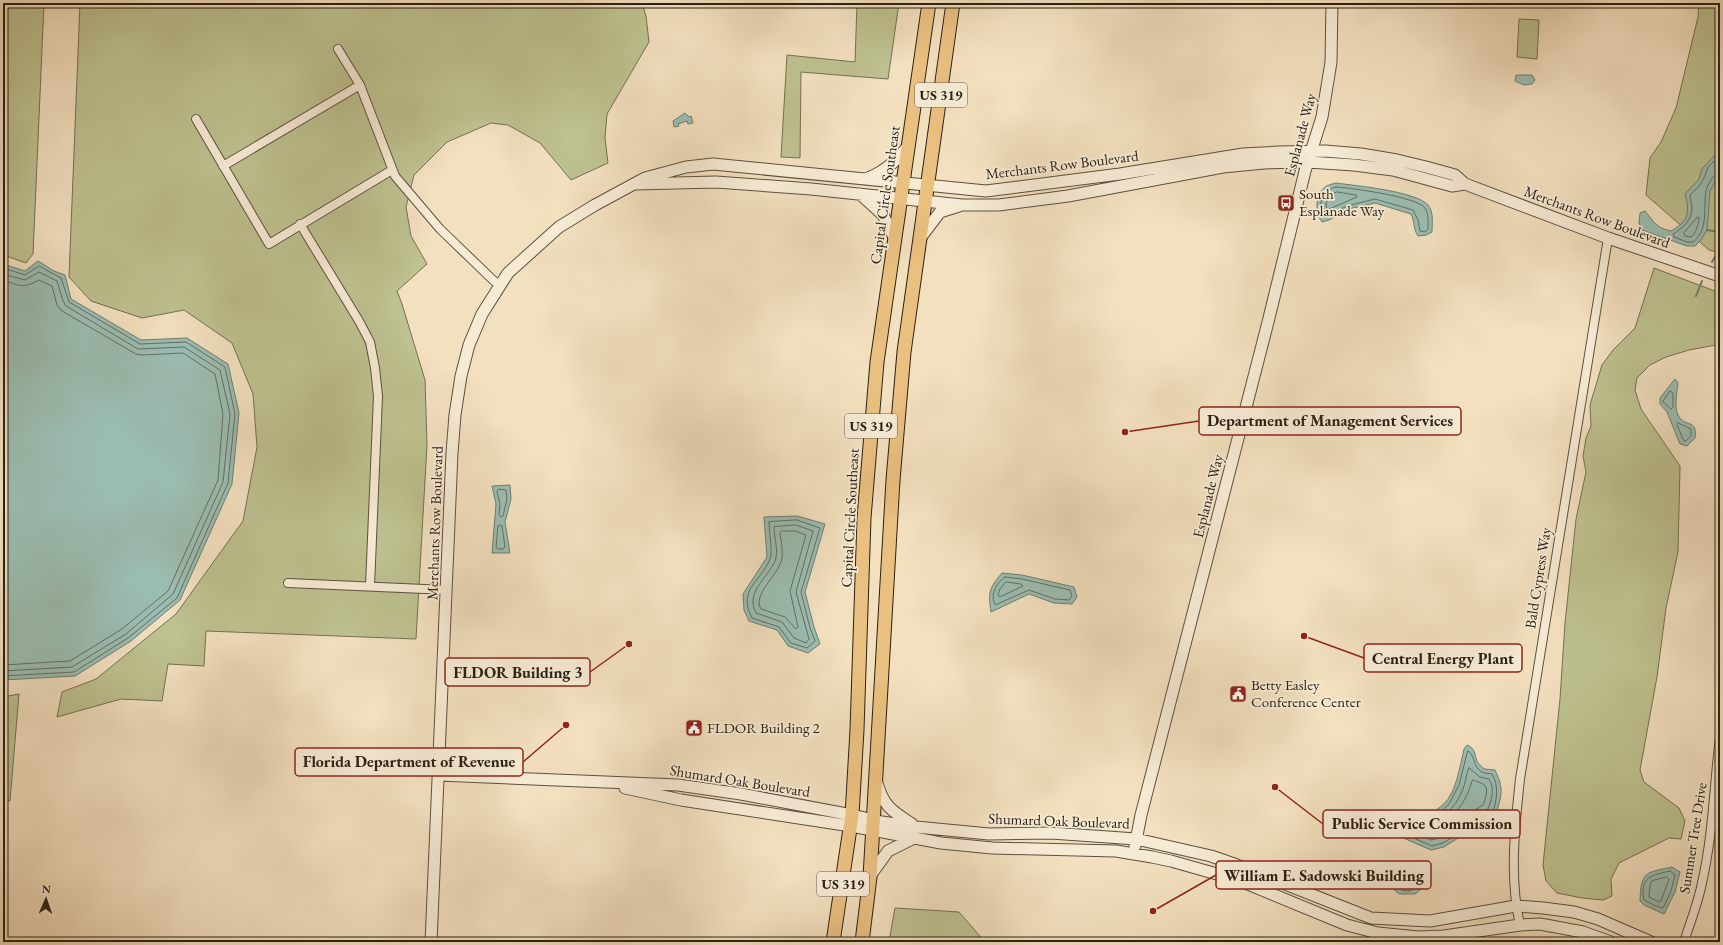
<svg xmlns="http://www.w3.org/2000/svg" width="1723" height="945" font-family="'EB Garamond',serif">
	<rect width="100%" height="100%" fill="#f3e0bf"/>
	<filter id="stains"><feTurbulence type="fractalNoise" baseFrequency=".005" numOctaves="4"/><feColorMatrix values="0 0 0 0 .2 0 0 0 0 .09 0 0 0 0 .02 0 0 0 .5 -.17"/></filter>
	<radialGradient id="worn" r=".72"><stop offset=".6" stop-color="#630" stop-opacity="0"/><stop offset="1" stop-color="#630" stop-opacity=".3"/></radialGradient>
	<path fill="#bec190" stroke="#747052" d="M 3,3 L 44,3 L 33,254 L 26,263 L 3,255 Z
		M 80,3 L 642,3 L 646,16 L 649,42 L 607,114 L 605,138 L 608,163 L 571,180 L 540,143 L 508,125 L 491,123 L 447,142 L 414,175 L 406,207 L 411,236 L 427,264 L 397,291 L 402,304 L 425,380 L 427,445 L 416,639 L 206,631 L 204,666 L 168,664 L 162,701 L 121,699 L 57,717 L 62,692 L 96,679 L 176,614 L 243,521 L 257,447 L 253,394 L 232,343 L 184,310 L 142,318 L 91,301 L 69,277 Z
		M 857,3 L 899,3 L 888,79 L 801,72 L 800,158 L 781,157 L 787,55 L 855,62 Z
		M 1699,3 L 1720,3 L 1720,253 L 1709,250 L 1646,195 L 1650,158 L 1661,142 L 1676,108 L 1698,17 Z
		M 1519,19 L 1539,20 L 1537,59 L 1517,57 Z
		M 1654,268 L 1720,293 L 1720,342 L 1716,345 L 1689,350 L 1666,357 L 1650,365 L 1637,378 L 1635,390 L 1641,409 L 1680,466 L 1678,552 L 1666,608 L 1657,677 L 1640,770 L 1644,782 L 1679,808 L 1685,821 L 1681,839 L 1669,838 L 1619,863 L 1611,879 L 1612,896 L 1603,900 L 1582,898 L 1557,893 L 1546,881 L 1543,865 L 1560,699 L 1565,623 L 1576,519 L 1586,472 L 1583,456 L 1586,438 L 1591,426 L 1590,405 L 1602,365 L 1613,350 L 1635,328 Z
		M 19,694 L 10,801 L 3,800 L 3,697 Z
		M 895,908 L 959,912 L 985,942 L 889,942 Z"/>
	<path fill="#9bbdb1" stroke="#6e7e73" d="M 1516,75 L 1532,75 L 1535,80 L 1532,84 L 1524,85 L 1515,81 Z
		M 685,113 L 689,117 L 691,116 L 693,123 L 688,124 L 687,121 L 678,124 L 679,126 L 674,127 L 673,121 Z
		M 1714,156 L 1720,159 L 1720,173 L 1710,191 L 1707,230 L 1700,241 L 1695,246 L 1687,246 L 1642,230 L 1639,223 L 1640,213 L 1645,211 C 1654,222 1656,228 1671,231 C 1689,221 1690,212 1685,194 L 1699,179 L 1702,169 Z
		M 1336,183 C 1357,186 1415,191 1428,205 C 1434,212 1432,223 1432,232 L 1426,235 L 1418,236 C 1413,229 1415,222 1411,214 L 1375,203 L 1349,209 L 1329,220 L 1322,222 C 1315,214 1315,196 1324,188 C 1327,185 1332,184 1336,183 Z
		M 38,261 L 54,271 L 65,275 L 71,299 L 141,340 L 187,338 L 228,364 L 239,413 L 232,484 L 180,600 L 131,641 L 75,676 L 3,680 L 3,264 L 25,271 Z
		M 1675,379 L 1678,383 C 1677,392 1674,407 1678,415 C 1684,428 1698,418 1695,438 L 1687,446 L 1680,444 L 1667,412 L 1660,404 L 1660,398 Z
		M 510,485 L 511,499 L 505,522 L 510,553 L 492,553 L 496,504 L 492,486 Z
		M 797,516 L 825,524 L 805,592 L 814,627 L 820,644 L 808,653 L 788,646 L 777,630 L 749,621 L 744,610 L 743,594 L 767,557 L 764,517 Z
		M 1002,573 L 1022,575 L 1074,587 L 1077,597 L 1072,604 L 1054,603 L 1029,594 L 991,612 C 988,593 989,588 1002,573 Z
		M 1467,745 C 1476,749 1474,754 1477,761 C 1478,764 1482,766 1484,769 L 1495,770 C 1504,789 1502,794 1496,814 L 1444,847 L 1431,850 L 1394,834 L 1399,818 C 1452,816 1454,794 1464,749 Z
		M 1672,867 L 1680,872 L 1675,892 L 1664,914 L 1644,905 L 1640,901 C 1641,871 1645,873 1672,867 Z
		M 1372,871 L 1414,882 L 1420,885 L 1421,889 L 1415,894 L 1399,894 L 1387,884 L 1372,879 L 1370,877 Z"/>
	<g fill="none" stroke-linecap="round" stroke-linejoin="round">
		<path stroke="#636e63" stroke-width="1" d="M 1720,161 L 1714,161 C 1705,169 1708,170 1703,180 C 1700,186 1694,191 1690,195 C 1690,199 1692,204 1692,208 C 1692,220 1683,228 1673,234 L 1674,237 L 1687,242 L 1693,242 C 1709,229 1703,209 1706,191 C 1707,185 1714,173 1720,172
			M 1336,187 C 1352,188 1417,197 1425,208 C 1429,214 1428,223 1428,229 L 1425,232 L 1420,231 L 1418,220 L 1413,210 L 1375,199 L 1347,206 L 1328,216 L 1323,217 C 1319,210 1320,197 1327,191 C 1329,189 1333,188 1336,187 Z
			M 1337,192 L 1356,195 L 1357,197 L 1327,210 L 1326,204 L 1329,196 Z
			M 1698,217 L 1699,219 C 1698,226 1696,233 1691,237 L 1685,236 L 1684,233 Z
			M 3,268 L 25,275 L 39,266 L 61,278 L 69,302 L 140,344 L 186,342 L 225,367 L 235,414 L 228,483 L 177,598 L 128,638 L 74,672 L 3,676
			M 3,274 L 25,280 L 39,272 L 57,281 L 63,301 L 66,306 L 138,349 L 184,347 L 220,370 L 230,414 L 223,482 L 173,594 L 126,634 L 72,667 L 3,671
			M 3,280 C 21,286 22,289 39,280 L 52,286 L 57,305 L 62,311 L 136,354 L 142,355 L 183,353 L 215,374 L 223,414 L 218,480 L 168,591 L 122,629 L 70,661 L 3,665
			M 1670,391 L 1673,393 L 1673,407 L 1671,409 L 1663,402 Z
			M 1678,423 L 1691,429 L 1691,436 L 1686,441 L 1684,441 L 1677,425 Z
			M 499,489 L 506,490 L 507,499 L 503,516 L 501,517 L 499,515 L 500,504 L 497,492 Z
			M 797,520 L 820,528 L 801,592 L 810,628 L 815,641 L 807,648 L 791,643 L 779,627 L 752,618 C 737,589 761,582 770,559 C 773,551 769,532 769,522 Z
			M 500,525 L 502,526 L 505,547 L 503,549 L 498,549 L 496,547 L 498,526 Z
			M 796,525 L 813,531 L 796,592 L 809,639 L 806,643 L 794,638 L 782,622 L 756,613 C 745,592 767,579 775,561 C 779,552 774,537 774,527 Z
			M 782,531 L 795,531 L 806,535 L 790,591 L 798,627 L 796,629 L 785,617 L 761,609 C 752,596 777,575 781,562 C 784,553 781,542 780,533 Z
			M 1005,577 L 1022,579 L 1070,590 L 1072,596 L 1069,600 L 1055,599 L 1029,590 L 995,605 C 990,595 996,583 1005,577 Z
			M 1006,582 L 1021,584 L 1023,586 L 1000,597 L 998,595 L 1000,589 Z
			M 1468,751 C 1475,754 1473,768 1482,772 C 1485,774 1489,773 1492,774 C 1499,787 1497,798 1493,812 L 1443,843 L 1432,846 L 1400,832 L 1403,822 L 1427,819 L 1441,812 L 1449,804 L 1459,785 Z
			M 1469,768 L 1480,777 L 1489,779 C 1495,789 1492,798 1488,809 L 1440,838 L 1431,840 L 1407,830 L 1408,826 C 1435,825 1455,813 1464,786 C 1466,780 1466,774 1469,768 Z
			M 1474,780 C 1477,782 1480,782 1483,784 C 1490,787 1485,800 1483,805 L 1438,833 L 1432,834 L 1429,833 L 1429,830 C 1452,820 1465,806 1472,781 Z
			M 1670,871 L 1675,875 L 1671,891 L 1663,908 L 1656,906 L 1644,900 C 1639,877 1652,875 1670,871 Z
			M 1667,877 L 1669,879 L 1661,901 L 1659,902 L 1649,897 L 1650,885 L 1652,881 Z
			M 1393,881 L 1412,886 L 1414,889 C 1406,894 1400,889 1393,884 Z"/>
		<path stroke="#6e7e73" stroke-width="2" d="M 1707,230 L 1720,232
			M 1712,262 L 1720,248
			M 1696,296 L 1702,281"/>
		<defs>
			<path id="minor" d="M 338,49 L 360,85 L 395,176 L 440,229 L 494,281 L 501,285
				M 196,119 L 269,244 L 392,170
				M 223,166 L 360,85
				M 300,224 L 359,321 L 370,342 L 375,368 L 378,396 L 370,586
				M 288,583 L 447,590
				M 1520,925 C 1509,877 1515,827 1520,779 L 1608,238
				M 1684,942 C 1690,923 1698,903 1702,883 C 1713,835 1714,785 1720,737"/>
			<path id="tertiary" d="M 868,178 C 886,171 897,160 909,145
				M 636,184 L 716,182 L 811,189 L 962,205 L 999,205 L 1068,196 L 1223,167 L 1264,163 L 1308,162 L 1354,165 L 1393,170 L 1452,186 L 1465,184
				M 860,194 L 883,215 L 895,239
				M 921,237 L 940,212 L 959,206
				M 438,775 L 678,785 L 741,794 L 852,815 L 882,822 L 916,827 L 989,834 L 1051,833 L 1136,839 L 1211,856 L 1237,865 L 1371,918 L 1430,921 L 1516,906 L 1543,908 L 1574,912 L 1598,919 L 1651,942
				M 877,783 C 884,807 892,811 912,824
				M 625,788 L 681,800 L 851,826 L 941,843 L 992,848 L 1116,851 L 1152,857 L 1171,861 L 1238,880 L 1347,925 L 1378,933 L 1418,937 L 1444,936 L 1520,925 L 1540,924 L 1583,932 L 1611,942
				M 1135,846 L 1141,815 L 1268,322 L 1305,171 L 1322,117 L 1331,62 L 1332,3
				M 870,876 L 888,851 L 912,839
				M 431,942 L 452,453 L 455,415 L 461,376 L 469,345 L 482,314 L 508,273 L 559,227 L 595,205 L 645,178 L 686,167 L 713,164 L 986,191 L 1120,174 L 1243,154 L 1279,152 L 1325,151 L 1361,154 L 1397,160 L 1426,167 L 1455,175 L 1465,184 L 1608,238 L 1720,276"/>
			<path id="primary" d="M 833,942 L 852,815 L 857,730 L 864,518 L 877,362 L 929,3
				M 862,942 L 870,877 L 893,480 L 904,352 L 953,3"/>
		</defs>
		<use href="#minor" stroke="#5d5040" stroke-width="10"/>
		<use href="#tertiary" stroke="#5d5040" stroke-width="13"/>
		<use href="#primary" stroke="#2b2015" stroke-width="15"/>
		<use href="#minor" stroke="#f7ebd5" stroke-width="8"/>
		<use href="#tertiary" stroke="#f7ebd5" stroke-width="11"/>
		<use href="#primary" stroke="#eac080" stroke-width="13"/>
	</g>
	<defs>
		<symbol id="bus-square" viewBox="-11 -11 22 22"><rect x="-9" y="-9" width="18" height="18" rx="4" fill="#8f2418" stroke="#f7ebd5"/><path d="M-5-6H5V4H4V6H2V4H-2V6H-4V4H-5ZM-3.5-4V0h7V-4ZM-3.5 1.2v1.5H-2V1.2ZM2 1.2v1.5H3.5V1.2Z" fill="#fff"/></symbol>
		<symbol id="civic-square" viewBox="-11 -11 22 22"><rect x="-9" y="-9" width="18" height="18" rx="4" fill="#8f2418" stroke="#f7ebd5"/><path d="M-.6-6.5H3V-4.5H.6V-3L4-1V1h2V6H-6V1h2V-1L-.6-3ZM-1.2 2.5V6h2.4V2.5Z" fill="#fff"/></symbol>
	</defs>
	<g fill-rule="evenodd">
		<use href="#bus-square" x="1276" y="193" width="20" height="20"/>
		<use href="#civic-square" x="1228" y="684" width="20" height="20"/>
		<use href="#civic-square" x="684" y="718" width="20" height="20"/>
	</g>
	<g text-anchor="middle" stroke-width="3.5" stroke-linejoin="round" paint-order="stroke">
		<g fill="#f7ebd5" stroke="#685d4f" stroke-width="1">
			<rect x="915" y="83" width="52" height="24" rx="3"/>
			<rect x="845" y="414" width="52" height="24" rx="3"/>
			<rect x="817" y="872" width="52" height="24" rx="3"/>
		</g>
		<g font-size="14" font-weight="bold" fill="#2b2015">
			<text x="941" y="100">US 319</text>
			<text x="871" y="431">US 319</text>
			<text x="843" y="889">US 319</text>
		</g>
		<g font-size="15" fill="#2b2015" stroke="#f7ebd5">
			<text transform="translate(1300 135) rotate(-75)" y="5">Esplanade Way</text>
			<text transform="translate(1062 165) rotate(-7)" y="5">Merchants Row Boulevard</text>
			<text transform="translate(885 195) rotate(-82)" y="5">Capital Circle Southeast</text>
			<text transform="translate(1597 217) rotate(20)" y="5">Merchants Row Boulevard</text>
			<text transform="translate(1208 496) rotate(-76)" y="5">Esplanade Way</text>
			<text transform="translate(850 518) rotate(-87)" y="5">Capital Circle Southeast</text>
			<text transform="translate(435 523) rotate(-88)" y="5">Merchants Row Boulevard</text>
			<text transform="translate(1538 578) rotate(-81)" y="5">Bald Cypress Way</text>
			<text transform="translate(740 781) rotate(9)" y="5">Shumard Oak Boulevard</text>
			<text transform="translate(1059 821) rotate(2)" y="5">Shumard Oak Boulevard</text>
			<text transform="translate(1693 838) rotate(-81)" y="5">Summer Tree Drive</text>
		</g>
		<g font-size="15" fill="#2b2015" stroke="#f7ebd5" text-anchor="start">
			<text x="1299" y="199">South<tspan x="1299" dy="17">Esplanade Way</tspan></text>
			<text x="1251" y="690">Betty Easley<tspan x="1251" dy="17">Conference Center</tspan></text>
			<text x="707" y="733">FLDOR Building 2</text>
		</g>
	</g>
	<path fill="none" stroke="#8f2418" stroke-width="1.5" d="M1125 432L1199 421M1304 636L1364 658M629 644L590 672M566 725L523 762M1275 787L1323 824M1153 911L1216 875"/>
	<g fill="#8f2418" stroke="#f7ebd5" stroke-width="1.5">
		<circle cx="1125" cy="432" r="4"/>
		<circle cx="1304" cy="636" r="4"/>
		<circle cx="629" cy="644" r="4"/>
		<circle cx="566" cy="725" r="4"/>
		<circle cx="1275" cy="787" r="4"/>
		<circle cx="1153" cy="911" r="4"/>
	</g>
	<g fill="#f7ebd5" stroke="#8f2418" stroke-width="1.5">
		<rect x="1199" y="407" width="262" height="28" rx="4"/>
		<rect x="1364" y="644" width="158" height="28" rx="4"/>
		<rect x="445" y="658" width="145" height="28" rx="4"/>
		<rect x="295" y="748" width="228" height="28" rx="4"/>
		<rect x="1323" y="810" width="197" height="28" rx="4"/>
		<rect x="1216" y="861" width="215" height="28" rx="4"/>
	</g>
	<g font-size="16" text-anchor="middle" font-weight="bold" fill="#2b2015">
		<text x="1330" y="426">Department of Management Services</text>
		<text x="1443" y="664">Central Energy Plant</text>
		<text x="518" y="678">FLDOR Building 3</text>
		<text x="409" y="767">Florida Department of Revenue</text>
		<text x="1422" y="829">Public Service Commission</text>
		<text x="1324" y="881">William E. Sadowski Building</text>
	</g>
	<rect width="1723" height="945" fill="none" stroke="#f3e0bf" stroke-width="16"/>
	<rect x="4" y="4" width="1715" height="937" fill="none" stroke="#2b2015" stroke-width="2"/>
	<rect x="8" y="8" width="1707" height="929" fill="none" stroke="#2b2015"/>
	<g transform="translate(46 899) rotate(2)" stroke="#f7ebd5" stroke-width="3" paint-order="stroke">
	<path d="M0-3L7 15L0 10L-7 15Z" fill="#2b2015"/>
	<text y="-6" font-size="11" font-weight="bold" text-anchor="middle" fill="#2b2015">N</text>
	</g>
	<rect width="100%" height="100%" filter="url(#stains)"/>
	<rect width="100%" height="100%" fill="url(#worn)"/>
</svg>
